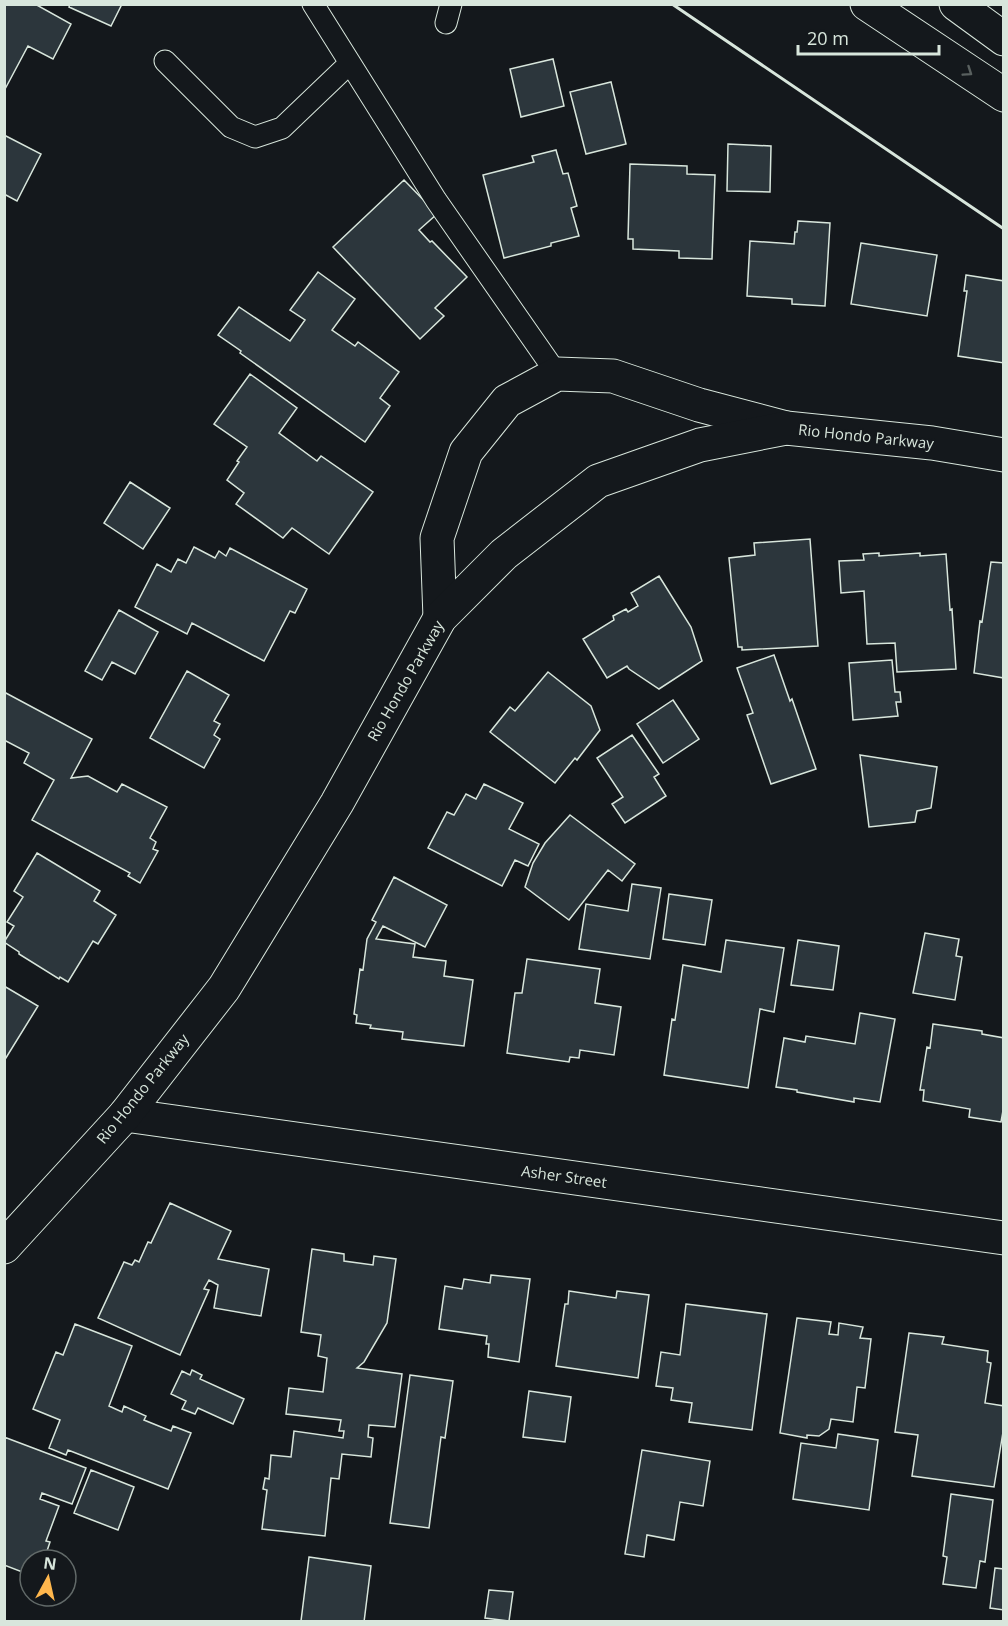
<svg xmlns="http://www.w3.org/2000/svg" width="1008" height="1626" font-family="'Open Sans',sans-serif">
	<rect width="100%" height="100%" fill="#14181c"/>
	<path fill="#2c363c" stroke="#d8e6dc" stroke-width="1.5" d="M 4,4 L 35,4 L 71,24 L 53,59 L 28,46 L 4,91 Z
		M 70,4 L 122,4 L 111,26 L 69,7 Z
		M 553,59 L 564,106 L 521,117 L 510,69 Z
		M 611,82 L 626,144 L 586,154 L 570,92 Z
		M 4,135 L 41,154 L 17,201 L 4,194 Z
		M 728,144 L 771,146 L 770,192 L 727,191 Z
		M 556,150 L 563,174 L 568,173 L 577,206 L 571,208 L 579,236 L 551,243 L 551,246 L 504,258 L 483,175 L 534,162 L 532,156 Z
		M 630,164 L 687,166 L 687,174 L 715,175 L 712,259 L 679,258 L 679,251 L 633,249 L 633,239 L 628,239 Z
		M 404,180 L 437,214 L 419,230 L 430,242 L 432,241 L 467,277 L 435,308 L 444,316 L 420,339 L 333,247 Z
		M 798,221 L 830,223 L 825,306 L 792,304 L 792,299 L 747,296 L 750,241 L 794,244 L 795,232 L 797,232 Z
		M 861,243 L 937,255 L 927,316 L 851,304 Z
		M 318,272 L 355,299 L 332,330 L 355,346 L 358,342 L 399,372 L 380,398 L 390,406 L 365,442 L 240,353 L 241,351 L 218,335 L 239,307 L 290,341 L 305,320 L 290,310 Z
		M 966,275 L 1004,281 L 1004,363 L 958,356 L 967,291 L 964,291 Z
		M 250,374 L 297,408 L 279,433 L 317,461 L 321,456 L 373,492 L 329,554 L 292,528 L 283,538 L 236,504 L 244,493 L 227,480 L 239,462 L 237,461 L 247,447 L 214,424 Z
		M 130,482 L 170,508 L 143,549 L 104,523 Z
		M 810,539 L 818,646 L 742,650 L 742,647 L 738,647 L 729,558 L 755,555 L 754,543 Z
		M 194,547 L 215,558 L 219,551 L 226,556 L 230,548 L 307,589 L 295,613 L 290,611 L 264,661 L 192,623 L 187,634 L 135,607 L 157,564 L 171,572 L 178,559 L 186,563 Z
		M 879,553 L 879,556 L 920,553 L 920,556 L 946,554 L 950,610 L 952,609 L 956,669 L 897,672 L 895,643 L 867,644 L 864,591 L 841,593 L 839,561 L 864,560 L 863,554 Z
		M 991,562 L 1004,563 L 1004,678 L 974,673 L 980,621 L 982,622 Z
		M 659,576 L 691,627 L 702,661 L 659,689 L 629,669 L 627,666 L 607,678 L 583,639 L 614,620 L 613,616 L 626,609 L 628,612 L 638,606 L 631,593 Z
		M 119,610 L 158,632 L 135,674 L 112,662 L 102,680 L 85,671 Z
		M 774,655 L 790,701 L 792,699 L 816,769 L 771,784 L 747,715 L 753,713 L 737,668 Z
		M 892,660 L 895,692 L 900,692 L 901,702 L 896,702 L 898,716 L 853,720 L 849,663 Z
		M 187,671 L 229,695 L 214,721 L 220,724 L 214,735 L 220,739 L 204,768 L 150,738 Z
		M 548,672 L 591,706 L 600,730 L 577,760 L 575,758 L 555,783 L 490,732 L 510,707 L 515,711 Z
		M 4,692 L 92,739 L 71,778 L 88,776 L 117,792 L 122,784 L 167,807 L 150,838 L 156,842 L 153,849 L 158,851 L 140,883 L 128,876 L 130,873 L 32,820 L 54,780 L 24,763 L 29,753 L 4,740 Z
		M 673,700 L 699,739 L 663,763 L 637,724 Z
		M 632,735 L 659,774 L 654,777 L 666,796 L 625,823 L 612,804 L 623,797 L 597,758 Z
		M 860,755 L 937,767 L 931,808 L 917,811 L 915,822 L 869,827 Z
		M 484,784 L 523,803 L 509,829 L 539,844 L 528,866 L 515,860 L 502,886 L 428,848 L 447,812 L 454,815 L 466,794 L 476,799 Z
		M 570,815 L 635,864 L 622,881 L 608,870 L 569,920 L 525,887 L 533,863 L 545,843 Z
		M 37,853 L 100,891 L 94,901 L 116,915 L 98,944 L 93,941 L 68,982 L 60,977 L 59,979 L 19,954 L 19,952 L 4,942 L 14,926 L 7,922 L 23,897 L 14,891 Z
		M 394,877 L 447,905 L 425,947 L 383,926 L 376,939 L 415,944 L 413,957 L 446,961 L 444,976 L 473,980 L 464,1046 L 402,1039 L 403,1032 L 370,1028 L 371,1025 L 356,1023 L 357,1015 L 354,1014 L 360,969 L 363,970 L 367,939 L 376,922 L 372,920 Z
		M 632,884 L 661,888 L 650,959 L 579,949 L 586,904 L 628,911 Z
		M 669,894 L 712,900 L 705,945 L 663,939 Z
		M 925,933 L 959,939 L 956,956 L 962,957 L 955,1000 L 913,993 Z
		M 726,940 L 784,948 L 774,1012 L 760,1009 L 748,1088 L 664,1075 L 672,1019 L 675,1020 L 683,965 L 721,972 Z
		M 798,940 L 839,946 L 833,990 L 791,985 Z
		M 527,959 L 600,969 L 595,1003 L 621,1007 L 614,1055 L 580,1050 L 579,1058 L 570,1057 L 569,1062 L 507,1053 L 515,993 L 522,993 Z
		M 4,986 L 38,1006 L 4,1061 Z
		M 860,1013 L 895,1019 L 880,1102 L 854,1098 L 854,1102 L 797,1092 L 797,1090 L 776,1087 L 784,1038 L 805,1042 L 806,1036 L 855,1044 Z
		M 933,1024 L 982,1031 L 982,1034 L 1004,1038 L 1004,1105 L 1001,1122 L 969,1117 L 970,1109 L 923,1101 L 924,1090 L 920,1090 L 927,1047 L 930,1048 Z
		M 170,1203 L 231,1231 L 218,1259 L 269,1269 L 261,1316 L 214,1308 L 218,1285 L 209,1280 L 204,1289 L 209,1290 L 180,1355 L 98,1318 L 124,1262 L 132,1265 L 135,1260 L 139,1262 L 148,1242 L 151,1243 Z
		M 312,1249 L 344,1254 L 344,1261 L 373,1265 L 374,1256 L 396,1259 L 387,1323 L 364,1362 L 357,1368 L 402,1374 L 395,1427 L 369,1425 L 368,1437 L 373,1438 L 371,1457 L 342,1454 L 339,1479 L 331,1478 L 325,1536 L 262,1529 L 267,1490 L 263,1489 L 265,1478 L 269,1479 L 271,1455 L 291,1457 L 294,1431 L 343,1438 L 344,1431 L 339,1431 L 341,1420 L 286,1414 L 289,1388 L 323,1392 L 327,1358 L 318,1356 L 321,1335 L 301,1332 Z
		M 491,1275 L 530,1279 L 519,1362 L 488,1357 L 489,1344 L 486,1344 L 487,1336 L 439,1329 L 445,1286 L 462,1289 L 464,1279 L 490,1283 Z
		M 569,1291 L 616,1298 L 617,1291 L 649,1295 L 638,1378 L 556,1366 L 565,1304 L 568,1304 Z
		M 686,1304 L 767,1314 L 752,1430 L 689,1422 L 692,1403 L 671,1400 L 673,1388 L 656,1386 L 661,1352 L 680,1355 Z
		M 797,1318 L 831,1322 L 829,1334 L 838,1335 L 839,1323 L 863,1327 L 860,1338 L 871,1339 L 865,1388 L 857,1387 L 853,1422 L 831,1419 L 829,1429 L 819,1436 L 807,1435 L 807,1438 L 780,1433 Z
		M 75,1324 L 132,1346 L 109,1406 L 122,1412 L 124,1406 L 146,1416 L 144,1420 L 171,1431 L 173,1426 L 191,1433 L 168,1489 L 68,1450 L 66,1455 L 49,1448 L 60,1420 L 33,1409 L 56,1352 L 63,1355 Z
		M 909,1333 L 944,1337 L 942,1344 L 988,1351 L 987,1362 L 991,1363 L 985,1403 L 1004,1406 L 1004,1426 L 994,1487 L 912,1476 L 918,1435 L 895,1432 Z
		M 192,1370 L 202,1375 L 200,1379 L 244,1399 L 233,1424 L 198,1408 L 195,1414 L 182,1409 L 186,1401 L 171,1394 L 182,1371 L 190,1375 Z
		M 410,1375 L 453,1381 L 445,1438 L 441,1437 L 429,1528 L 390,1523 Z
		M 529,1391 L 571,1397 L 565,1442 L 523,1437 Z
		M 838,1434 L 878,1440 L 869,1510 L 793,1499 L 801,1443 L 836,1448 Z
		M 4,1437 L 86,1468 L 72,1504 L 42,1493 L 40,1499 L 59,1506 L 46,1541 L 50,1542 L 44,1560 L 30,1560 L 30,1575 L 4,1565 Z
		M 642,1450 L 710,1461 L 703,1506 L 680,1502 L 674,1540 L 647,1535 L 644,1557 L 625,1554 Z
		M 91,1470 L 134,1487 L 118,1530 L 74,1513 Z
		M 951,1494 L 993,1500 L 985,1562 L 980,1561 L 976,1588 L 943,1584 L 947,1557 L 943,1556 Z
		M 309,1557 L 371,1566 L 364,1622 L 301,1621 Z
		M 995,1568 L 1004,1569 L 1004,1610 L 990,1608 Z
		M 489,1590 L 513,1592 L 509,1621 L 485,1618 Z"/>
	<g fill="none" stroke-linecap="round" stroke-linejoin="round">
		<defs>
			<path id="lane" d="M 313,4 L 436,200 L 557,374
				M 446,23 L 451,4
				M 165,61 L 231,127 L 255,137 L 282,128 L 350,63"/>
			<path id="street" d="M 440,618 L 437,538 L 466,452 L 507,401 L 557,374 L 613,376 L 699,405 L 786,428
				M 125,1115 L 1004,1238"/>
			<path id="secondary" d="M 4,1247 L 125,1115 L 224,988 L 337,803 L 440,618 L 504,554 L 598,481 L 700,445 L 786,428 L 932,443 L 1004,455"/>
			<path id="highway" d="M 867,4 L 1004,95
				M 956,4 L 1004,39"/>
		</defs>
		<use href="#lane" stroke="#d8e6dc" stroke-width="23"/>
		<use href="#street" stroke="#d8e6dc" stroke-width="35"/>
		<use href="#secondary" stroke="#d8e6dc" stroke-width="35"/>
		<use href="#highway" stroke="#d8e6dc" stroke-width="35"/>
		<use href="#lane" stroke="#14181c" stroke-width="21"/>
		<use href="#street" stroke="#14181c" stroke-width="33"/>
		<use href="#secondary" stroke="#14181c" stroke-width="33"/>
		<use href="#highway" stroke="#14181c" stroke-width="33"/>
		<path stroke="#d8e6dc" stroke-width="3" d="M 672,4 L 1004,229"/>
	</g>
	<defs><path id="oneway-chevron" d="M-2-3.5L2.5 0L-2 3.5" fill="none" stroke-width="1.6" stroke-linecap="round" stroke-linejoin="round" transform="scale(1.5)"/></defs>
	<use stroke="#59605f" href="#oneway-chevron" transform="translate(968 72) rotate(34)"/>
	<g text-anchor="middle" stroke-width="4.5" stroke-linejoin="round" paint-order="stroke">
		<g font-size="15" fill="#d8e6dc" stroke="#14181c">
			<text transform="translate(866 437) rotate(6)" y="5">Rio Hondo Parkway</text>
			<text transform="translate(406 681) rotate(-60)" y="5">Rio Hondo Parkway</text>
			<text transform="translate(143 1089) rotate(-51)" y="5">Rio Hondo Parkway</text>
			<text transform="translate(564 1177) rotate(8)" y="5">Asher Street</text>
		</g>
	</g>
	<rect width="1008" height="1626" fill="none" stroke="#d8e6dc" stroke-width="12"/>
	<g transform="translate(48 1578) rotate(8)"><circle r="28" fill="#14181c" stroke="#626a69" stroke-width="1.5"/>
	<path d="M0-4.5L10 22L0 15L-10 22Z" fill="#ffb74d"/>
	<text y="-9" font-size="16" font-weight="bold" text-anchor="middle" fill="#d8e6dc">N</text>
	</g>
	<path d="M798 45v9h141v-9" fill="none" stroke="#d8e6dc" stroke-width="3"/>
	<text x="807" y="45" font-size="18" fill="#d8e6dc" stroke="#14181c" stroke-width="4.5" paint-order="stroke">20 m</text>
</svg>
